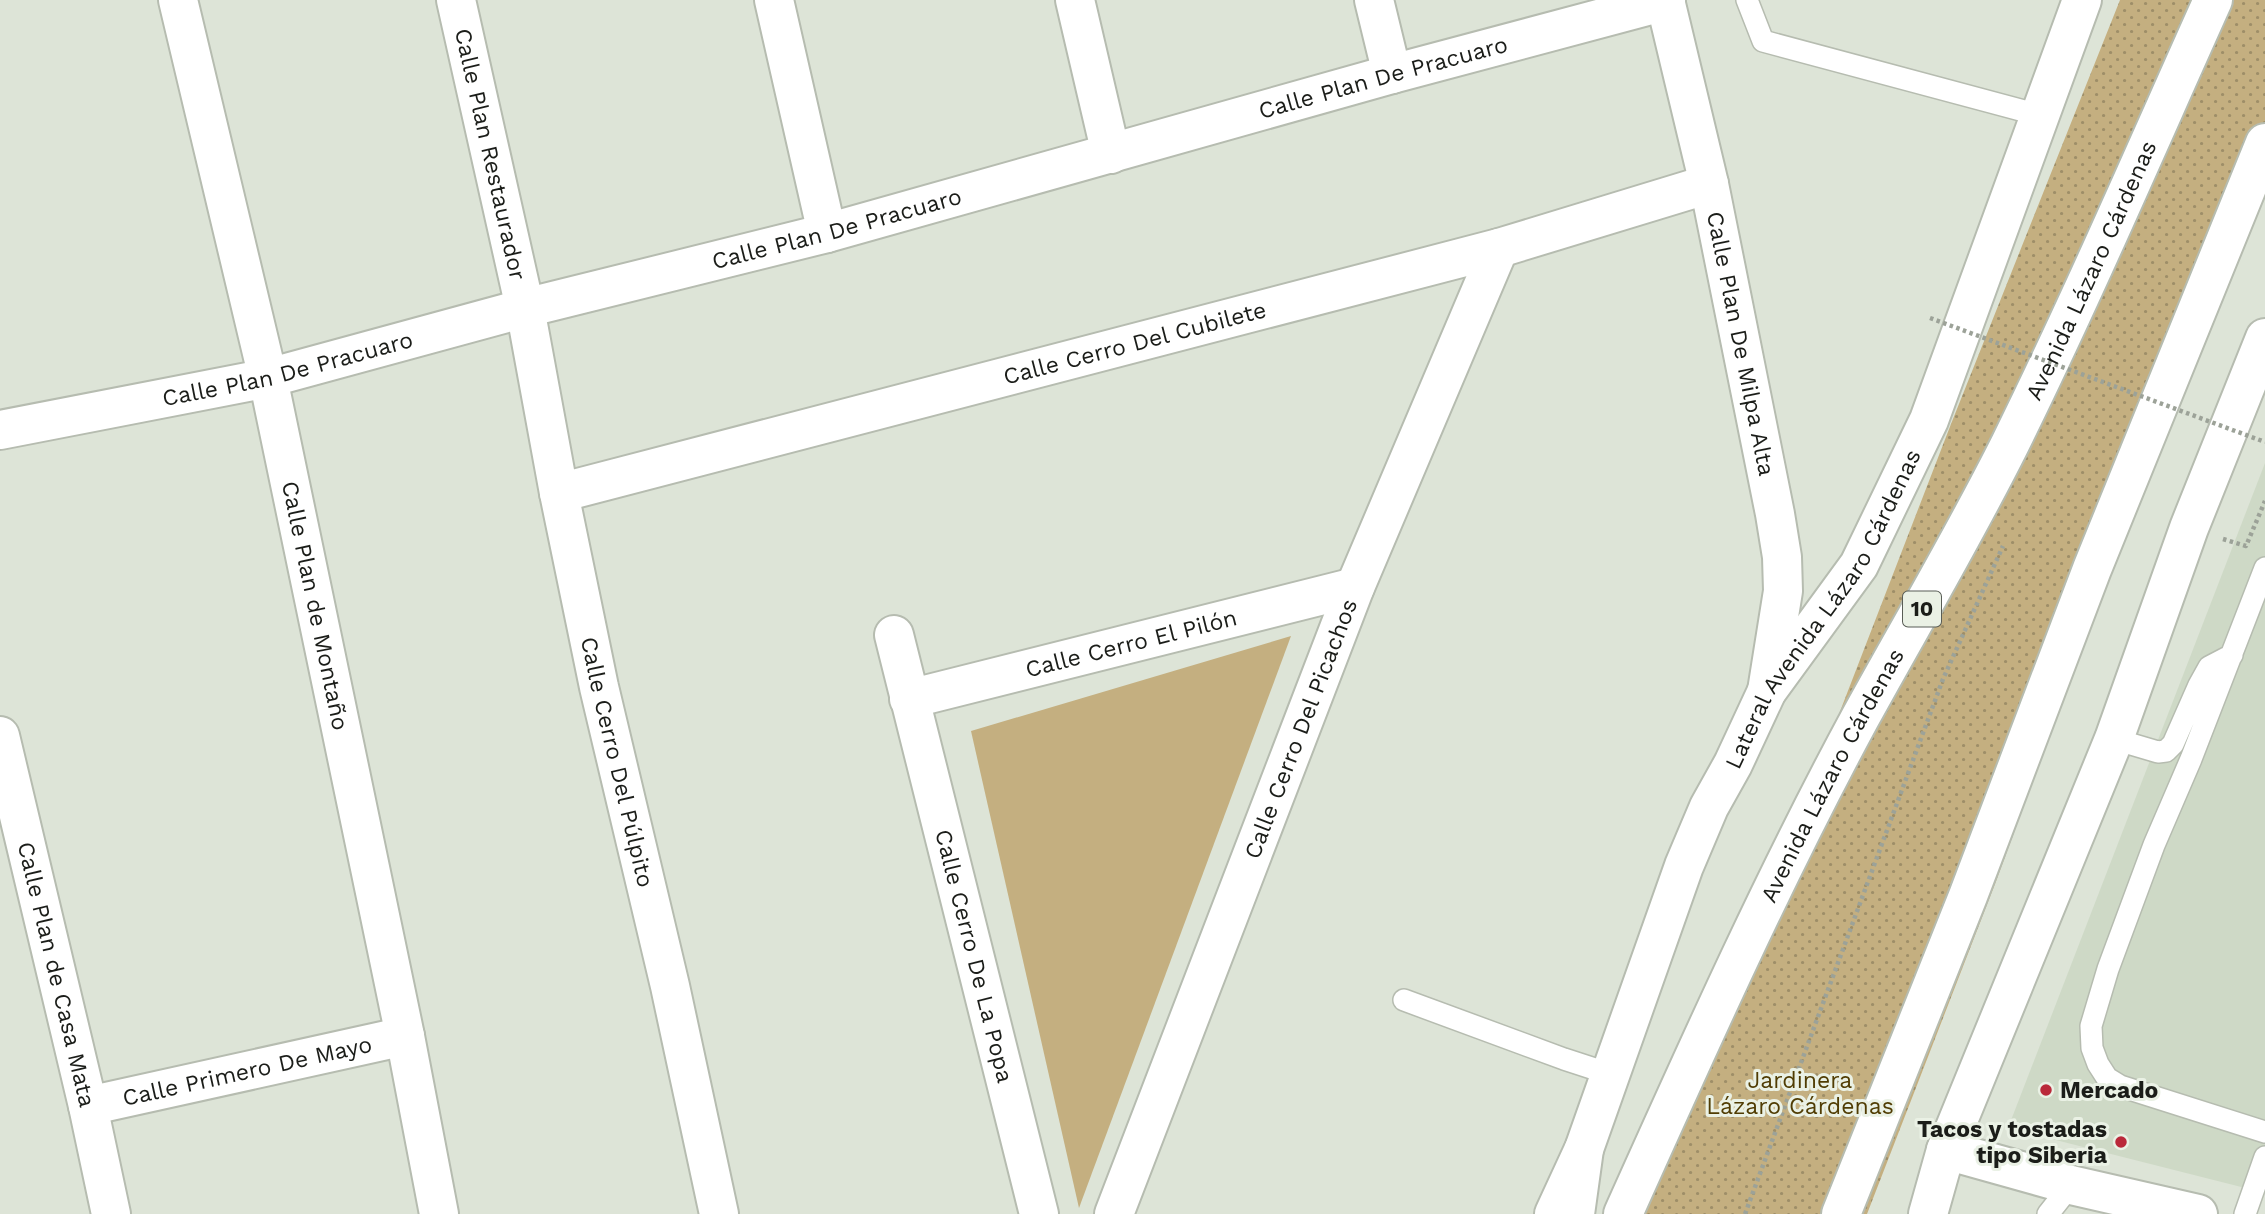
<svg xmlns="http://www.w3.org/2000/svg" width="2265" height="1214" font-family="'Work Sans',sans-serif">
	<defs>
		<pattern id="park-dots" width="8" height="8" patternUnits="userSpaceOnUse" patternTransform="scale(1.75)"><rect width="8" height="8" fill="#c4af80"/><path d="M2 2h.1M6 6h.1" fill="none" stroke="#9e8e68" stroke-width="1.8" stroke-linecap="round"/></pattern>
	</defs>
	<rect width="100%" height="100%" fill="#dde4d7"/>
	<path fill="#ced9c6" d="M 2265,463 L 2265,1193 L 2008,1128 Z"/>
	<path fill="#c4af80" d="M 1291,636 L 1079,1208 L 971,731 Z"/>
	<path fill="url(#park-dots)" d="M 2120,0 L 2265,0 L 2265,133 L 2114,562 L 1995,884 L 1867,1214 L 1634,1214 L 1768,898 L 1951,424 Z"/>
	<g fill="none" stroke-linecap="round" stroke-linejoin="round">
		<defs>
			<path id="lane" d="M 1747,0 L 1763,41 L 2039,115
				M 2265,568 L 2191,759 L 2154,845 L 2108,969 L 2091,1026 L 2092,1048 L 2098,1064 L 2107,1078 L 2120,1086 L 2265,1132
				M 2114,739 L 2158,752 L 2166,751 L 2173,744 L 2199,685 L 2209,667 L 2232,655
				M 1404,1000 L 1564,1059 L 1610,1074
				M 2048,1214 L 2071,1185
				M 2245,1214 L 2265,1157"/>
			<g id="street">
				<path id="s1" d="M 178,0 L 268,378 L 405,1036 L 439,1214"/>
				<path id="s2" d="M 456,0 L 525,308 L 559,493 L 599,687 L 670,986 L 719,1214"/>
				<path d="M 774,0 L 827,233"/>
				<path d="M 1075,0 L 1111,154"/>
				<path d="M 1374,0 L 1392,74"/>
				<path id="s3" d="M 1665,0 L 1709,184 L 1775,514 L 1782,557 L 1783,591 L 1767,691"/>
				<path id="s4" d="M 0,430 L 268,378 L 525,308 L 827,233 L 1392,74 L 1666,1"/>
				<path id="s5" d="M 559,493 L 1499,248 L 1709,184"/>
				<path id="s6" d="M 894,635 L 1039,1214"/>
				<path id="s7" d="M 909,699 L 1355,587"/>
				<path id="s8" d="M 0,736 L 88,1106 L 111,1214"/>
				<path id="s9" d="M 88,1106 L 405,1036"/>
				<path d="M 1946,1150 L 2071,1185 L 2198,1214"/>
				<path id="s10" d="M 1114,1214 L 1355,587 L 1499,248"/>
			</g>
			<g id="secondary">
				<path id="s11" d="M 1554,1214 L 1584,1149 L 1684,866 L 1709,807 L 1733,764 L 1767,691 L 1859,565 L 1929,420 L 2082,0"/>
				<path d="M 1928,1214 L 1946,1150 L 2114,739 L 2189,528 L 2265,338"/>
			</g>
			<g id="highway">
				<path d="M 1575,1214 L 1584,1149"/>
				<path id="s12" d="M 1623,1214 C 1698,1047 1773,879 1860,718 C 1910,627 1963,538 2010,444 C 2082,298 2146,149 2213,0"/>
				<path d="M 1841,1214 L 1968,896 L 2092,569 L 2265,143"/>
			</g>
		</defs>
		<use href="#lane" stroke="#b6bcb0" stroke-width="24"/>
		<use href="#street" stroke="#b6bcb0" stroke-width="42"/>
		<use href="#secondary" stroke="#b6bcb0" stroke-width="42"/>
		<use href="#highway" stroke="#b6bcb0" stroke-width="42"/>
		<path stroke="#9ca298" stroke-width="4.5" stroke-dasharray="3.5 3.5" stroke-linecap="butt" d="M 2223,539 L 2246,546 L 2265,501
			M 1745,1214 L 1943,679 L 2003,546"/>
		<use href="#lane" stroke="#fff" stroke-width="21"/>
		<use href="#street" stroke="#fff" stroke-width="38"/>
		<use href="#secondary" stroke="#fff" stroke-width="38"/>
		<use href="#highway" stroke="#fff" stroke-width="38"/>
		<path stroke="#9ca298" stroke-width="4.5" stroke-dasharray="3.5 3.5" stroke-linecap="butt" d="M 1930,318 L 2265,442"/>
	</g>
	<g fill="#ba293a" stroke="#eaf1e5" stroke-width="2.5">
		<circle cx="2046" cy="1090" r="7"/>
		<circle cx="2121" cy="1142" r="7"/>
	</g>
	<g text-anchor="middle" stroke-width="6" stroke-linejoin="round" paint-order="stroke">
		<rect fill="#eaf1e5" stroke="#595d56" stroke-width="2" x="1903" y="591.5" width="38" height="35" rx="5"/>
		<g font-size="21" font-weight="bold" fill="#1b1d19">
			<text x="1922" y="616">10</text>
		</g>
		<g font-size="23" fill="#1b1d19" stroke="#eaf1e5">
			<text dy="8" stroke="none"><textPath href="#s4" startOffset="1428">Calle Plan De Pracuaro</textPath></text>
			<text dy="8" stroke="none"><textPath href="#s2" startOffset="158">Calle Plan Restaurador</textPath></text>
			<text dy="8" stroke="none"><textPath href="#s4" startOffset="861">Calle Plan De Pracuaro</textPath></text>
			<text dy="8" stroke="none"><textPath href="#s12" startOffset="1054">Avenida Lázaro Cárdenas</textPath></text>
			<text dy="8" stroke="none"><textPath href="#s5" startOffset="595">Calle Cerro Del Cubilete</textPath></text>
			<text dy="8" stroke="none"><textPath href="#s3" startOffset="352">Calle Plan De Milpa Alta</textPath></text>
			<text dy="8" stroke="none"><textPath href="#s4" startOffset="294">Calle Plan De Pracuaro</textPath></text>
			<text dy="8" stroke="none"><textPath href="#s1" startOffset="621">Calle Plan de Montaño</textPath></text>
			<text dy="8" stroke="none"><textPath href="#s11" startOffset="665">Lateral Avenida Lázaro Cárdenas</textPath></text>
			<text dy="8" stroke="none"><textPath href="#s7" startOffset="229">Calle Cerro El Pilón</textPath></text>
			<text dy="8" stroke="none"><textPath href="#s10" startOffset="520">Calle Cerro Del Picachos</textPath></text>
			<text dy="8" stroke="none"><textPath href="#s2" startOffset="779">Calle Cerro Del Púlpito</textPath></text>
			<text dy="8" stroke="none"><textPath href="#s12" startOffset="486">Avenida Lázaro Cárdenas</textPath></text>
			<text dy="8" stroke="none"><textPath href="#s6" startOffset="331">Calle Cerro De La Popa</textPath></text>
			<text dy="8" stroke="none"><textPath href="#s8" startOffset="245">Calle Plan de Casa Mata</textPath></text>
			<text dy="8" stroke="none"><textPath href="#s9" startOffset="163">Calle Primero De Mayo</textPath></text>
		</g>
		<g font-size="23" fill="#503c03" stroke="#eaf1e5">
			<text x="1800" y="1088">Jardinera<tspan x="1800" dy="26">Lázaro Cárdenas</tspan></text>
		</g>
		<g font-size="23" font-weight="bold" fill="#1b1d19" stroke="#eaf1e5" text-anchor="start">
			<text x="2060" y="1098">Mercado</text>
			<text x="2107" y="1137" text-anchor="end">Tacos y tostadas<tspan x="2107" dy="26">tipo Siberia</tspan></text>
		</g>
	</g>
</svg>
